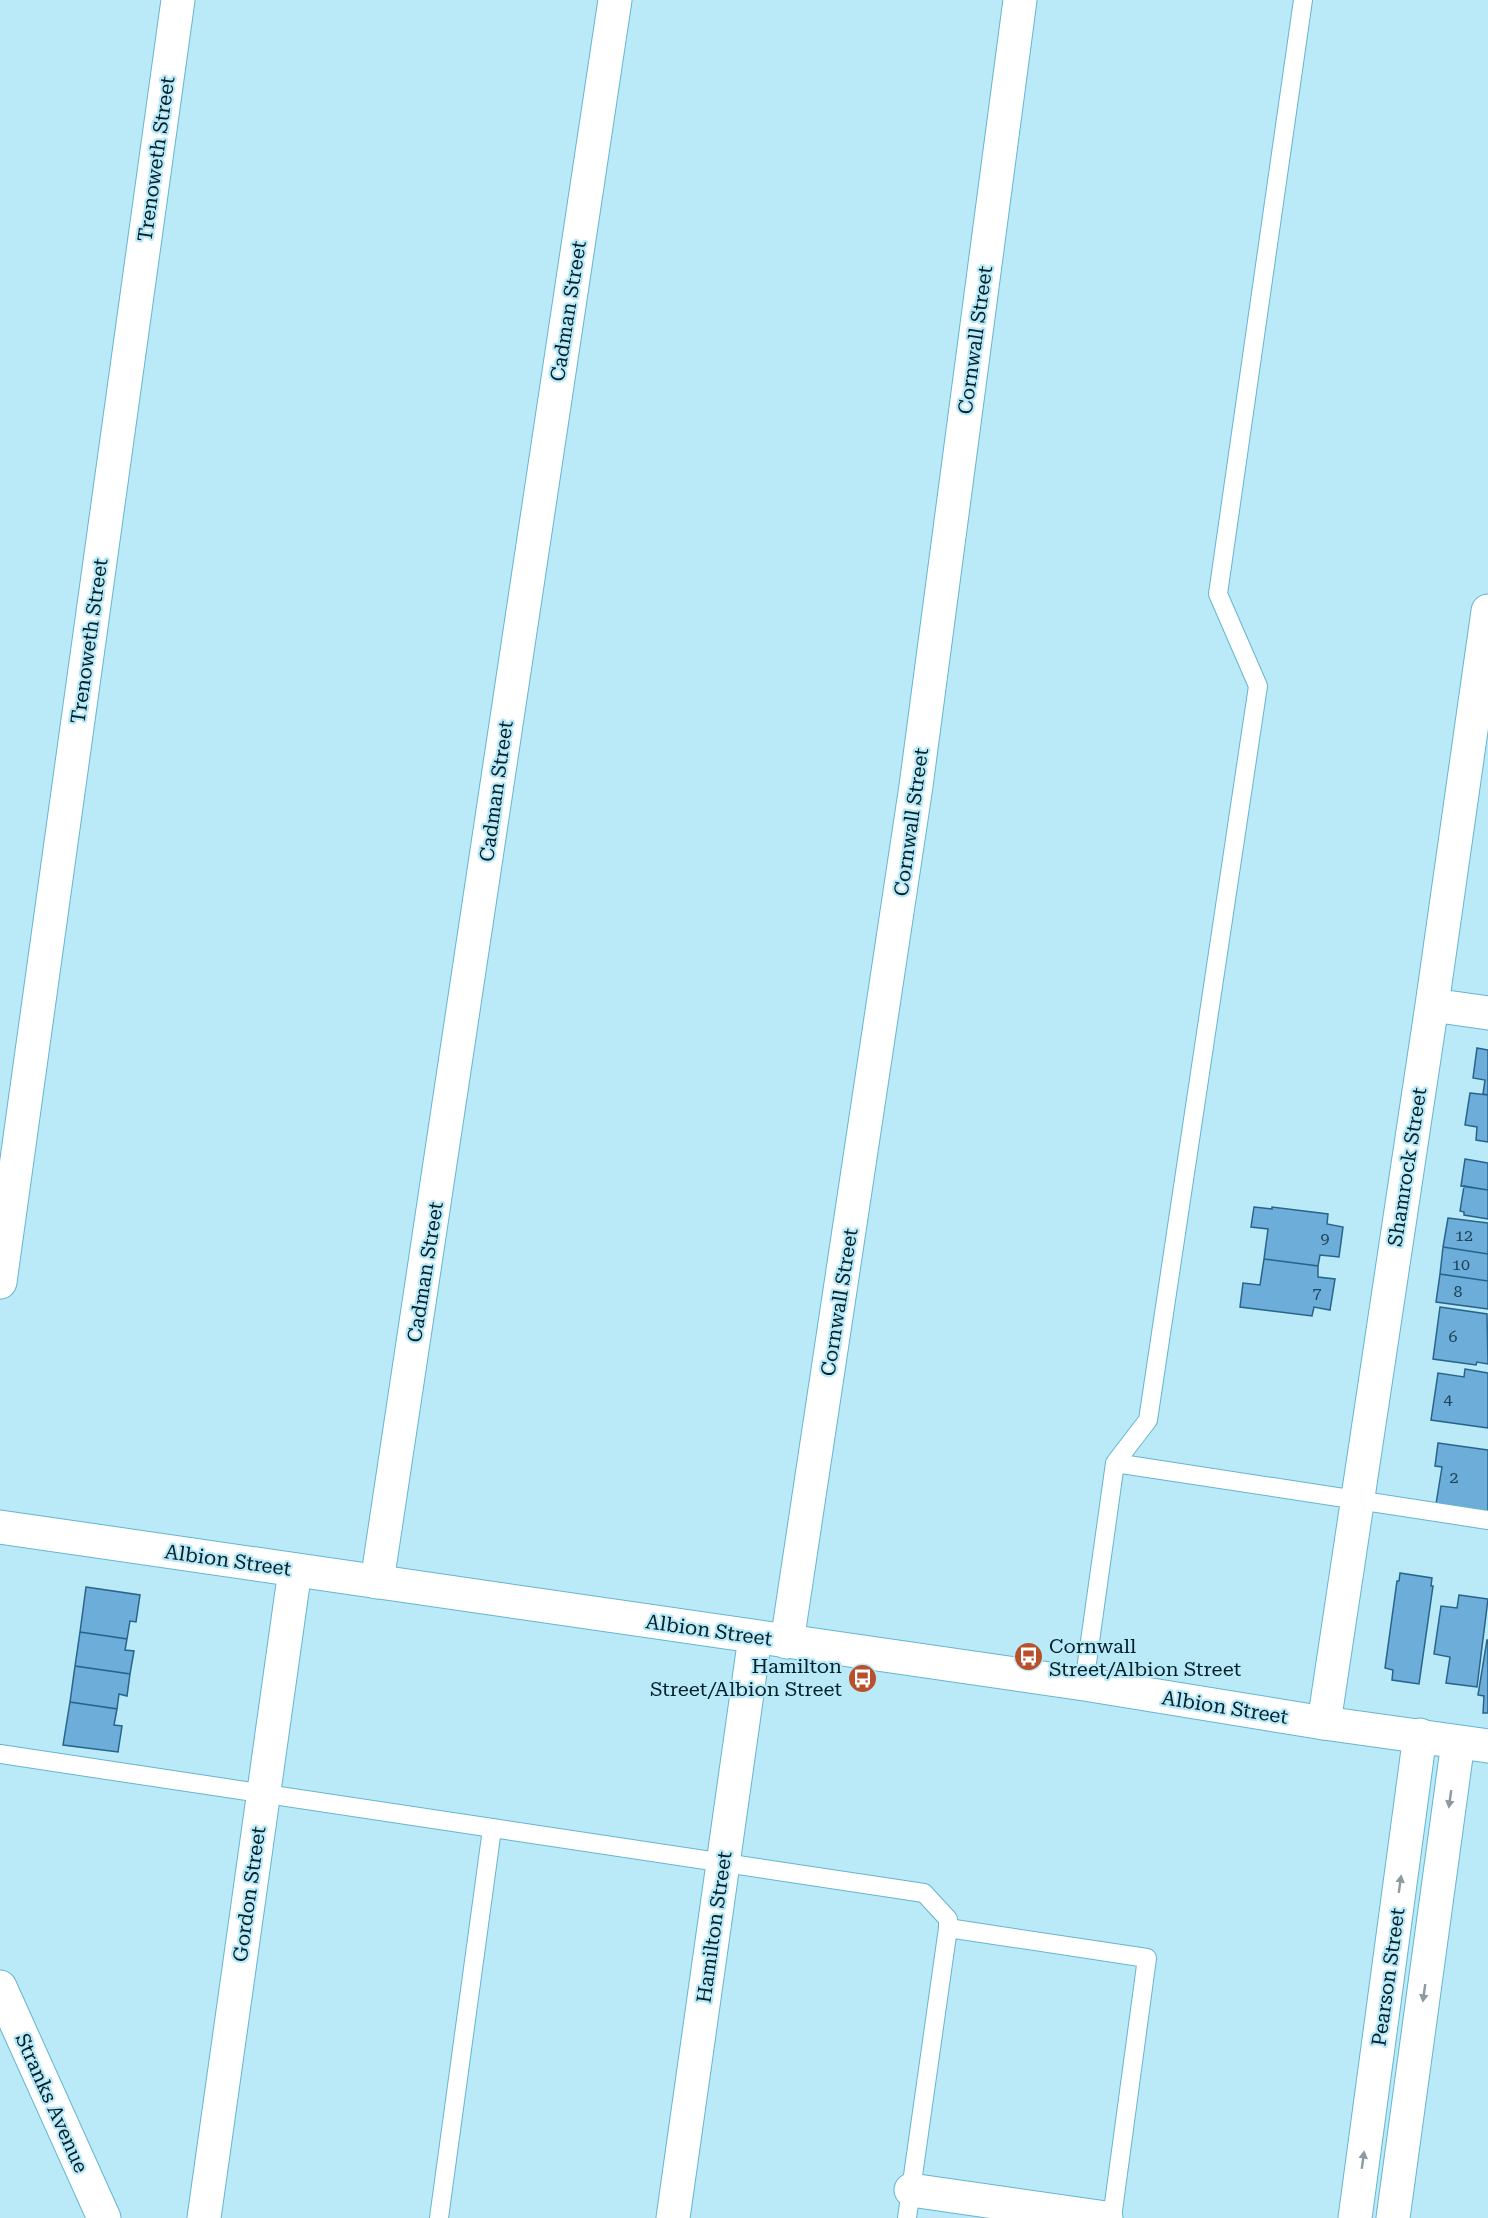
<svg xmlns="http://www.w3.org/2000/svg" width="1488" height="2218" font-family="'Roboto Serif',serif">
	<rect width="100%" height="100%" fill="#bae9f8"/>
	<path fill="#6dadd9" stroke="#27648a" stroke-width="1.5" d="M 1477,1048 L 1488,1050 L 1488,1095 L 1483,1094 L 1485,1080 L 1473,1078 Z
		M 1470,1093 L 1488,1095 L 1488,1142 L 1476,1140 L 1477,1127 L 1465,1125 Z
		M 1465,1159 L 1488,1163 L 1488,1190 L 1461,1186 Z
		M 1464,1186 L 1488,1190 L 1488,1219 L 1464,1215 L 1464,1212 L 1460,1211 Z
		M 1254,1207 L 1272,1209 L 1272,1207 L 1328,1214 L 1327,1224 L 1343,1227 L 1339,1257 L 1320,1255 L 1318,1266 L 1264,1259 L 1268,1229 L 1251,1227 Z
		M 1448,1218 L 1488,1223 L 1488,1254 L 1443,1247 Z
		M 1443,1247 L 1488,1254 L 1488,1281 L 1440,1274 Z
		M 1264,1259 L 1318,1266 L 1318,1277 L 1335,1279 L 1330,1310 L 1314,1307 L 1312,1316 L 1240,1307 L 1243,1283 L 1260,1285 Z
		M 1440,1274 L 1488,1281 L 1488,1309 L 1436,1302 Z
		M 1440,1307 L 1487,1314 L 1488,1364 L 1477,1362 L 1476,1365 L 1433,1359 Z
		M 1465,1369 L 1488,1373 L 1488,1428 L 1431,1420 L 1438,1373 L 1464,1377 Z
		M 1438,1443 L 1488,1450 L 1488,1512 L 1436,1504 L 1442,1467 L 1435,1466 Z
		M 1400,1573 L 1432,1578 L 1431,1586 L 1433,1586 L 1419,1684 L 1392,1680 L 1393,1670 L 1385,1668 L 1397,1581 L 1399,1581 Z
		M 86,1587 L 140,1595 L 136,1622 L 130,1621 L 127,1639 L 80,1632 Z
		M 1459,1595 L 1488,1599 L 1477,1687 L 1446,1683 L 1450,1657 L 1434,1654 L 1441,1606 L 1457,1608 Z
		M 80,1632 L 127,1639 L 125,1650 L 134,1651 L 130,1674 L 75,1666 Z
		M 1487,1640 L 1488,1640 L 1488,1713 L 1483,1713 L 1484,1696 L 1478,1695 Z
		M 75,1666 L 130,1674 L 127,1696 L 119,1694 L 117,1709 L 70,1702 Z
		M 70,1702 L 117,1709 L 114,1725 L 122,1726 L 118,1752 L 63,1745 Z"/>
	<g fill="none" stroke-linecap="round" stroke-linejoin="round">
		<defs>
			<path id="lane" d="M 1115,1463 L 1488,1520
				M 1084,1684 L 1115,1463 L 1148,1420 L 1258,686 L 1218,594 L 1303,0
				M 0,1754 L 924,1893 L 948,1919 L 948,1928 L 907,2218
				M 948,1928 L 1147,1958 L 1112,2218
				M 439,2218 L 492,1829"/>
			<path id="street" d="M 1432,1005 L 1488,1013
				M 0,1282 L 178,0
				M 377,1582 L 615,0
				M 787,1642 L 916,786 L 1020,0
				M 1324,1723 L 1432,1005 L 1488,611
				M 0,1987 L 104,2218
				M 911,2190 L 1106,2218
				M 204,2218 L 295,1570
				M 673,2218 L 755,1637"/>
			<path id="secondary" d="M 0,1527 L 1084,1684 L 1324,1723 L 1488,1746
				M 1355,2218 L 1420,1735
				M 1393,2218 L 1458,1742"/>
		</defs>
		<use href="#lane" stroke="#64b6ce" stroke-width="20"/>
		<use href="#street" stroke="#64b6ce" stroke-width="35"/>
		<use href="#secondary" stroke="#64b6ce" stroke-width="35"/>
		<use href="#lane" stroke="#fff" stroke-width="18"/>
		<use href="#street" stroke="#fff" stroke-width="33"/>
		<use href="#secondary" stroke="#fff" stroke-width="33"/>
	</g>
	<defs><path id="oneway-solid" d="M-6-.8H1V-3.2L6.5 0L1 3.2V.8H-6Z" transform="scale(1.5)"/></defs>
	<g fill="#8c9b9f">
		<use href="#oneway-solid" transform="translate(1450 1799) rotate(98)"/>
		<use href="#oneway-solid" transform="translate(1400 1884) rotate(-82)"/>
		<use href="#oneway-solid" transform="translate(1424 1993) rotate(98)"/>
		<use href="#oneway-solid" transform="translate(1363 2160) rotate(-82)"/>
	</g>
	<defs>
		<symbol id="bus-disc" viewBox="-11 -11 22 22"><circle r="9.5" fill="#b8502b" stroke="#bae9f8"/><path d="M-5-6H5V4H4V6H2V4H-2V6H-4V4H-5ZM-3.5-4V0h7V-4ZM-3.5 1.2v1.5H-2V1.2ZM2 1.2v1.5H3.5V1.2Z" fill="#fff"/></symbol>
	</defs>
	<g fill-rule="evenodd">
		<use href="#bus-disc" x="1012" y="1640" width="33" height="33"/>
		<use href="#bus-disc" x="846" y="1662" width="33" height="33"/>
	</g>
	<g text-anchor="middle" stroke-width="4.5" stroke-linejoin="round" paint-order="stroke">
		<g font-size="16" fill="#1b4356">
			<text x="1464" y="1241">12</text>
			<text x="1325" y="1244">9</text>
			<text x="1461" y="1270">10</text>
			<text x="1458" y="1297">8</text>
			<text x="1317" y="1298">7</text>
			<text x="1453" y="1342">6</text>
			<text x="1448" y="1405">4</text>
			<text x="1454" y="1483">2</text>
		</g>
		<g font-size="20" fill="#00202a" stroke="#bae9f8">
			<text transform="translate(156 159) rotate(-82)" y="7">Trenoweth Street</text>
			<text transform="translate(568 311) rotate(-81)" y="7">Cadman Street</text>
			<text transform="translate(975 340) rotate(-82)" y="7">Cornwall Street</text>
			<text transform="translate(89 641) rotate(-82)" y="7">Trenoweth Street</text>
			<text transform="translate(496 791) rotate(-82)" y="7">Cadman Street</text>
			<text transform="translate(911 822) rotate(-82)" y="7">Cornwall Street</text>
			<text transform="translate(1407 1167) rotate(-81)" y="7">Shamrock Street</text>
			<text transform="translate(425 1272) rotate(-81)" y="7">Cadman Street</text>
			<text transform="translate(839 1302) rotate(-81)" y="7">Cornwall Street</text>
			<text transform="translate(228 1560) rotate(8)" y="7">Albion Street</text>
			<text transform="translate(709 1630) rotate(8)" y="7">Albion Street</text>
			<text transform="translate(1225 1707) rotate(9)" y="7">Albion Street</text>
			<text transform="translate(249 1894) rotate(-82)" y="7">Gordon Street</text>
			<text transform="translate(714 1927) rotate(-82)" y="7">Hamilton Street</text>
			<text transform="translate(1388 1977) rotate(-82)" y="7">Pearson Street</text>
			<text transform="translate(52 2103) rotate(66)" y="7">Stranks Avenue</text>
		</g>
		<g font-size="20" fill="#00202a" stroke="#bae9f8" text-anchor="start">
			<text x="1049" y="1653">Cornwall<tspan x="1049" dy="23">Street/Albion Street</tspan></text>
			<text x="842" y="1673" text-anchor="end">Hamilton<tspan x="842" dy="23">Street/Albion Street</tspan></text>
		</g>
	</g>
</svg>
